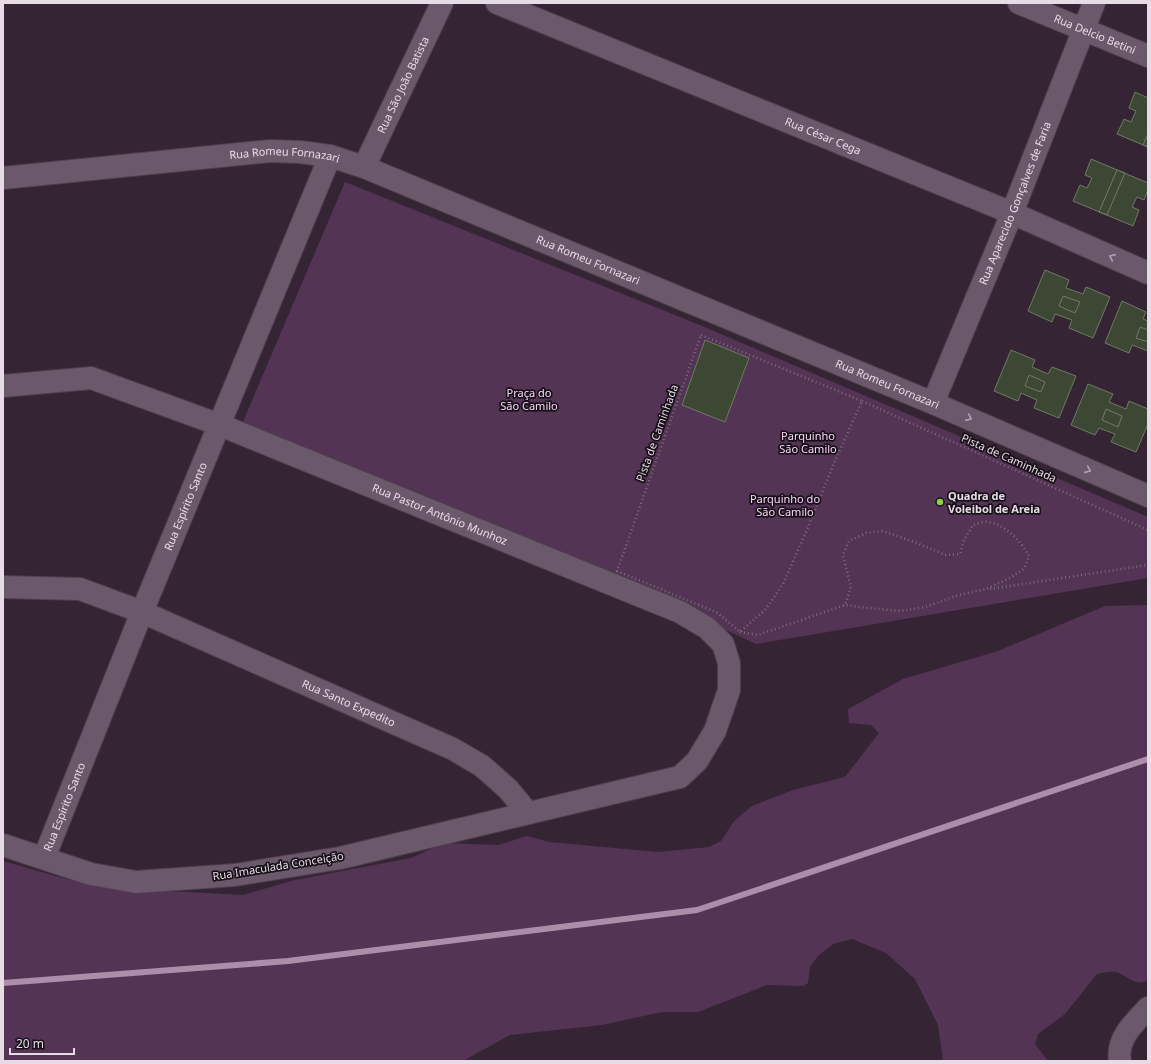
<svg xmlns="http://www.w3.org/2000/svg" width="1151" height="1064" font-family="'Noto Sans',sans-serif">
	<rect width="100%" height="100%" fill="#352434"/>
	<path fill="#543454" d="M 345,182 L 707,328 L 1148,517 L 1148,578 L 756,644 L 618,580 L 242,424 Z
		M 1148,605 L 1148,979 C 1137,989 1127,975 1116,972 C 1111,971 1102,973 1097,974 L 1065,1014 L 1038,1034 L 1035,1044 L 1048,1061 L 943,1061 L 938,1025 L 915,979 L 886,953 L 852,939 L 833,944 L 818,956 L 810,967 L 808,983 L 803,986 L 767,985 L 698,1012 L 662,1012 L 602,1025 L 510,1035 L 463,1061 L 3,1061 L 3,861 L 66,879 L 113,888 L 243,895 L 295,880 L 411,858 L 444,843 L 498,845 L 527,836 L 549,842 L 658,852 L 709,847 L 721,841 L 734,821 L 752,806 L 793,790 L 845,777 L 879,733 L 871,725 L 849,723 L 848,709 L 903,679 L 998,651 L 1105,606 Z"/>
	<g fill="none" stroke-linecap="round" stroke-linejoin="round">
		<path stroke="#ab8eaa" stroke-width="6" d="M 3,983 L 288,961 L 697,910 L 1148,759"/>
	</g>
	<path fill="#3c4833" stroke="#6f7b65" d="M 1135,92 L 1148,98 L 1148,147 L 1117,134 L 1124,119 L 1131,122 L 1136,111 L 1129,108 Z
		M 1148,134 L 1148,147 L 1143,145 Z
		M 1091,159 L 1148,183 L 1148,190 L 1144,200 L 1137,197 L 1132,207 L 1139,210 L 1133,226 L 1073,201 L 1080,185 L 1087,188 L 1092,178 L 1085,175 Z
		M 1117,170 L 1125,173 L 1107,215 L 1099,212 Z
		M 1045,270 L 1069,280 L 1066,288 L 1083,294 L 1086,287 L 1110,297 L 1093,338 L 1069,328 L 1072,320 L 1055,314 L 1052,322 L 1028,311 Z
		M 1063,296 L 1080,302 L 1075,313 L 1059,306 Z
		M 1122,301 L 1146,312 L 1143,319 L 1148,321 L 1148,351 L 1132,345 L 1129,353 L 1105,343 Z
		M 1140,327 L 1148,330 L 1148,342 L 1136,338 Z
		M 705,340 L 749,358 L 725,422 L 682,405 Z
		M 1011,350 L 1035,360 L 1032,367 L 1048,374 L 1052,367 L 1076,376 L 1059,418 L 1034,408 L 1037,400 L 1021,393 L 1018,401 L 994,391 Z
		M 1029,375 L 1045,382 L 1041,392 L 1025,386 Z
		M 1088,384 L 1113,394 L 1109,402 L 1126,409 L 1129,401 L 1148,409 L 1148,424 L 1136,452 L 1111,442 L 1115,434 L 1099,428 L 1095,435 L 1071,425 Z
		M 1106,409 L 1122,416 L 1118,427 L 1102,420 Z"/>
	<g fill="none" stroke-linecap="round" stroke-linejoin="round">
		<defs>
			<g id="minor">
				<path id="s1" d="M 497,3 L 1012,213 L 1148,273"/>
				<path id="s2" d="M 1019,3 L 1148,56"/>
				<path id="s3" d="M 364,167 L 442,3"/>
				<path id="s4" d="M 3,178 L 270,151 L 300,152 L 330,156 L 364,167 L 933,403 L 1148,496"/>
				<path id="s5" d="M 3,386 L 91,378 L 220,425 L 680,612 L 707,628 L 723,644 L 729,663 L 729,690 L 715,731 L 697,761 L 680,777 L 340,858 L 235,875 L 136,882 L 91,874 L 3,845"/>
				<path id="s6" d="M 933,403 L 1012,213 L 1094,3"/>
				<path id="s7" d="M 3,587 L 80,589 L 142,612 L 453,749 L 482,766 L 508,789 L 528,813"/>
				<path id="s8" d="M 44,858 L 142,612 L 330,156"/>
				<path d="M 1120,1061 C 1116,1039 1134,1023 1148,1008"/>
			</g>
		</defs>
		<use href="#minor" stroke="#4d3f4c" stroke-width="24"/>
		<path stroke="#7b6c7a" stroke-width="2.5" stroke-dasharray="1 3" stroke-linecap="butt" d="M 701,335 L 862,401 L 835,461 L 806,532 L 783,584 L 766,609 L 740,632 L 718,613 L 617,571 Z
			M 862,401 L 1148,530
			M 990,589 L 1148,565
			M 740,632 L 758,635 L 845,605 L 868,608 L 901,611 L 925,607 L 959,595 L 986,589 L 1010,578 L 1024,569 L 1029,556 C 1021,542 1007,525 988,522 C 984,521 977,524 973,525 L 964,540 L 960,554 L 945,555 L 917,543 L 883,531 L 866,533 L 849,541 L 843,555 L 851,587 L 845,605"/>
		<use href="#minor" stroke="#6b586b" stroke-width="22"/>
	</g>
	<defs><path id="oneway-chevron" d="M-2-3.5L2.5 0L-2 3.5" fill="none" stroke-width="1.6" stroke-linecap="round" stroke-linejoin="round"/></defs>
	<g stroke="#afa1af">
		<use href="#oneway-chevron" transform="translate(1112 257) rotate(-156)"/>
		<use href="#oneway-chevron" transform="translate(969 418) rotate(24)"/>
		<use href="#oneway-chevron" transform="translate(1088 470) rotate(24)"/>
	</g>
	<circle fill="#8cce45" stroke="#181018" stroke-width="1.5" cx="940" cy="502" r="4"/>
	<g text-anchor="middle" stroke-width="3.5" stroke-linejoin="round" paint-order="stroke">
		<g font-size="11" fill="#e7dce6" stroke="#181018">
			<text dy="4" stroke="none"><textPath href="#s2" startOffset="82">Rua Delcio Betini</textPath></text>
			<text dy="4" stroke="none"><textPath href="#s3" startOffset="91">Rua São João Batista</textPath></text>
			<text dy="4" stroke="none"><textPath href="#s1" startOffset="352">Rua César Cega</textPath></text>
			<text dy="4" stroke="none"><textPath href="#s4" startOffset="283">Rua Romeu Fornazari</textPath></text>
			<text dy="4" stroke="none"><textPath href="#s6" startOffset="216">Rua Aparecido Gonçalves de Faria</textPath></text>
			<text dy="4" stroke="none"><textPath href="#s4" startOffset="607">Rua Romeu Fornazari</textPath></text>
			<text dy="4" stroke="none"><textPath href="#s4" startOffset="931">Rua Romeu Fornazari</textPath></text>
			<text transform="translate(657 433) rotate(-70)" y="4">Pista de Caminhada</text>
			<text transform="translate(1009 458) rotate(24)" y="4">Pista de Caminhada</text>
			<text dy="4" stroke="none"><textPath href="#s8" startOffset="379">Rua Espírito Santo</textPath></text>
			<text dy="4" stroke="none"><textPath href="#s5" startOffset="463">Rua Pastor Antônio Munhoz</textPath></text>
			<text dy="4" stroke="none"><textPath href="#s7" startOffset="369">Rua Santo Expedito</textPath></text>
			<text dy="4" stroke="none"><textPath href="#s8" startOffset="55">Rua Espírito Santo</textPath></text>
			<text transform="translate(278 866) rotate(-9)" y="4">Rua Imaculada Conceição</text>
		</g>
		<g font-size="11" fill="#fad7f9" stroke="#181018">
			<text x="529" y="397">Praça do<tspan x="529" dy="13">São Camilo</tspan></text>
			<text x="808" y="440">Parquinho<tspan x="808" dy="13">São Camilo</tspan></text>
			<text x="785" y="503">Parquinho do<tspan x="785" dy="13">São Camilo</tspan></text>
		</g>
		<g font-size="11" font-weight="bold" fill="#e7dce6" stroke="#181018" text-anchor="start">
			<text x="948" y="500">Quadra de<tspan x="948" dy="13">Voleibol de Areia</tspan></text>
		</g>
	</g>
	<rect width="1151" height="1064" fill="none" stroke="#e7dce6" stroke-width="8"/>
	<path d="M10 1048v6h64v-6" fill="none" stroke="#e7dce6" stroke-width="2"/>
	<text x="16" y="1048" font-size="12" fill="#e7dce6" stroke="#181018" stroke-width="3" paint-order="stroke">20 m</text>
</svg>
